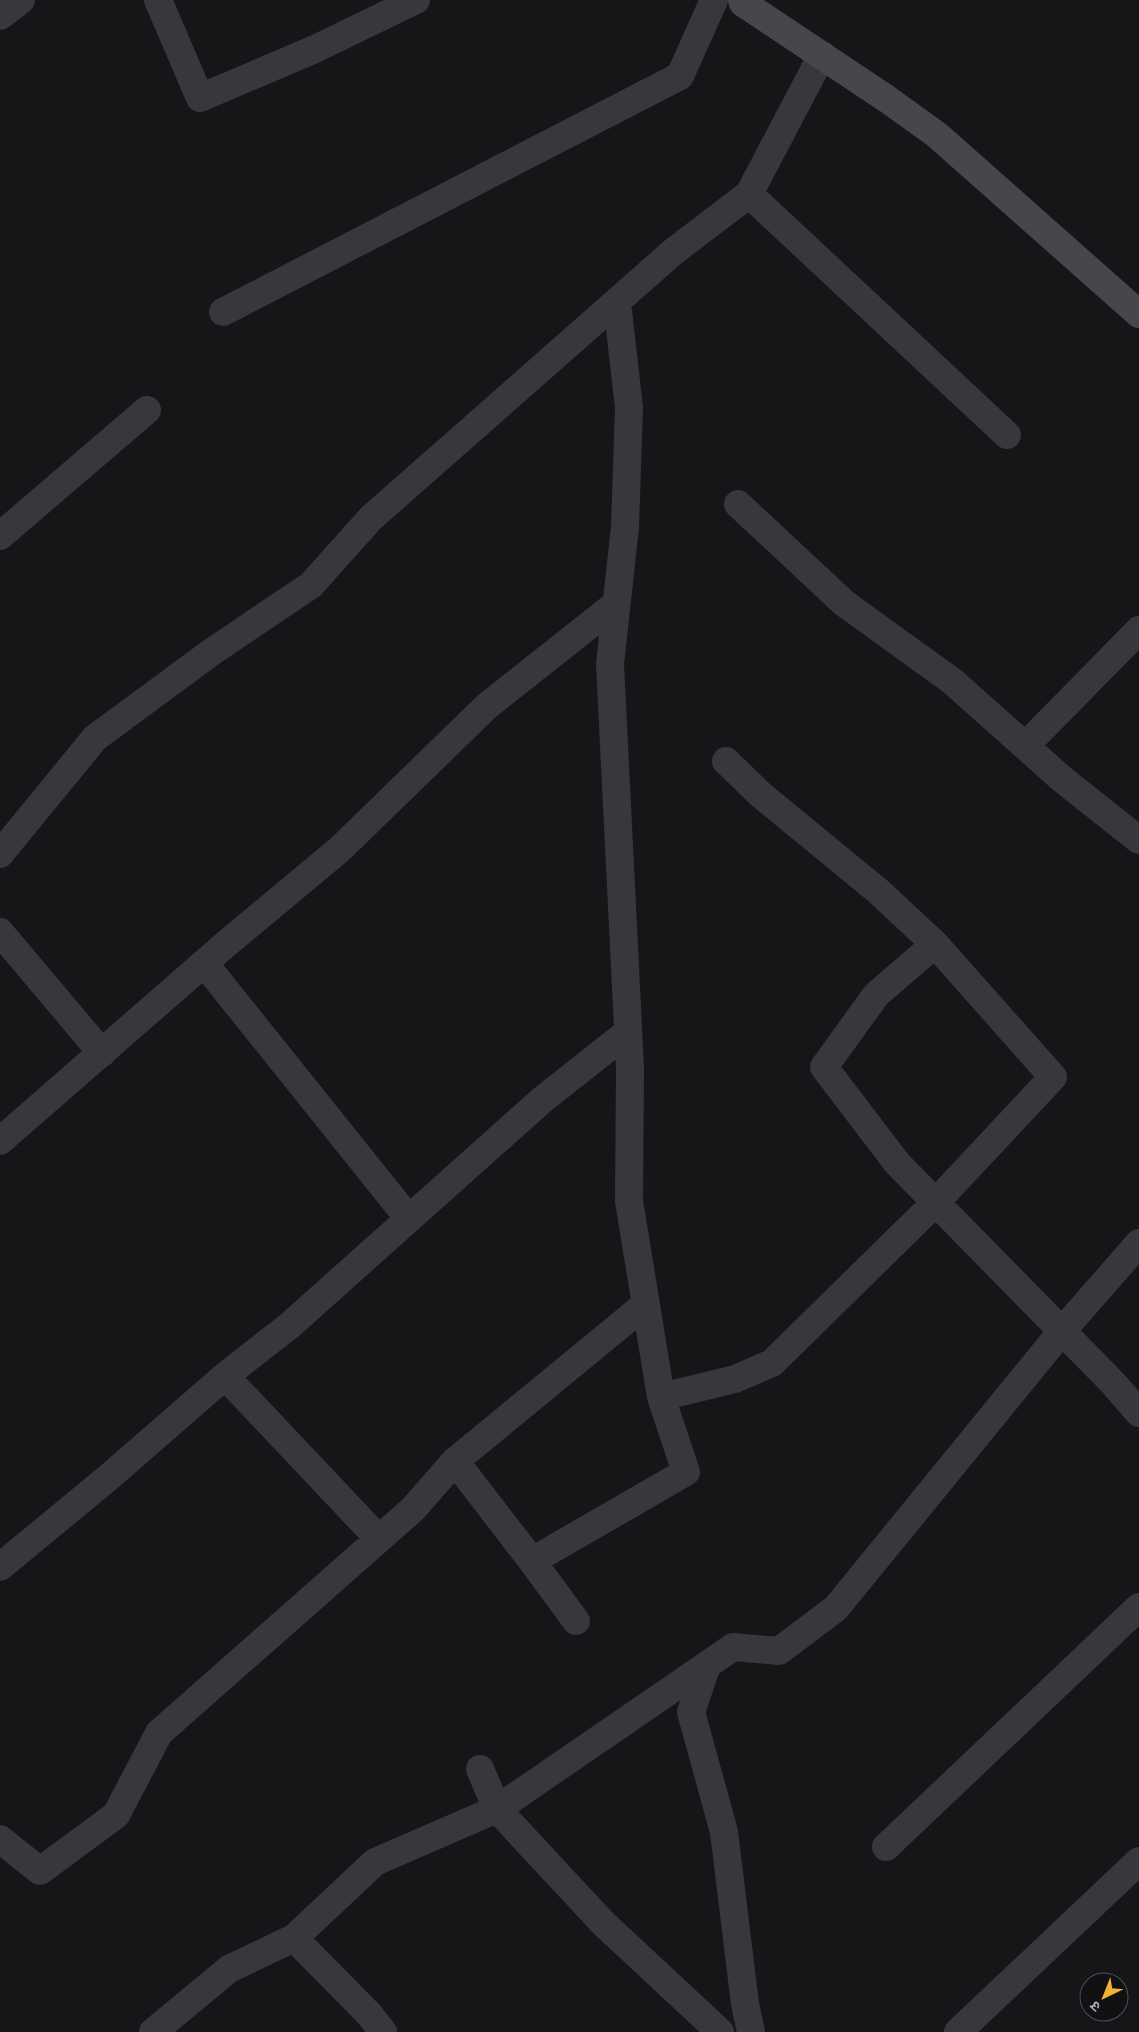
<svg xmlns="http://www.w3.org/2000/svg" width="1139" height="2032" font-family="'Titillium Web','Noto Sans Devanagari',sans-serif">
	<rect width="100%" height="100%" fill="#161618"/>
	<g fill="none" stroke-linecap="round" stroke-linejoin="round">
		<path stroke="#37383d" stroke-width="28" d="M 158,0 L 200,98 L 315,49 L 416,0
			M 0,16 L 21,0
			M 749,194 L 1007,435
			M 223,312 L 680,76 L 714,0
			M 738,504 L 844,603 L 952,681 L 1062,779 L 1139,840
			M 0,536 L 147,410
			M 1025,746 L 1139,630
			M 726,761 L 760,794 L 878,891 L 935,944 L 876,995 L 824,1067 L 897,1163 L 1113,1383 L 1139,1413
			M 0,854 L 95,738 L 213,651 L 311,585 L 371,518 L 673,252 L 749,194 L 822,55
			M 0,932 L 102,1053
			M 204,963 L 409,1219
			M 0,1141 L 226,944 L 340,849 L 487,706 L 616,604
			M 225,1376 L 379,1539
			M 661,1397 L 735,1379 L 772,1363 L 936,1202 L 1053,1077 L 935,944
			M 455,1461 L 646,1304
			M 532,1561 L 576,1621
			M 0,1567 L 109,1477 L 225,1376 L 289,1326 L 542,1100 L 628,1032
			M 480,1769 L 497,1809 L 603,1923 L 720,2032
			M 0,1839 L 40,1871 L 116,1815 L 159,1733 L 413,1509 L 455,1461 L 532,1561 L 686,1472 L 661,1397 L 629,1201 L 630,1068 L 610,664 L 625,527 L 629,408 L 617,302
			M 886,1847 L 1139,1607
			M 294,1938 L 375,1862 L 497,1809 L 707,1665
			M 153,2032 L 229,1969 L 294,1938 L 369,2014 L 383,2032
			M 751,2032 L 745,2004 L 724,1832 L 691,1712 L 707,1665 L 733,1647 L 779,1651 L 836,1608 L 1062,1331 L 1139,1243
			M 958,2032 L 1139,1861"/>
		<path stroke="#45474d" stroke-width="28" d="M 742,0 L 743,3 L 887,99 L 937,135 L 1139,314"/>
	</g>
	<g transform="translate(1104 1997) rotate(223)"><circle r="24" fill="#111113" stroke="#4d4f55"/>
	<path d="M0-4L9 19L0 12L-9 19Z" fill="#f2b134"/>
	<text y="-8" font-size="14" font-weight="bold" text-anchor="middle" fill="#a8adb8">उ</text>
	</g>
</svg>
